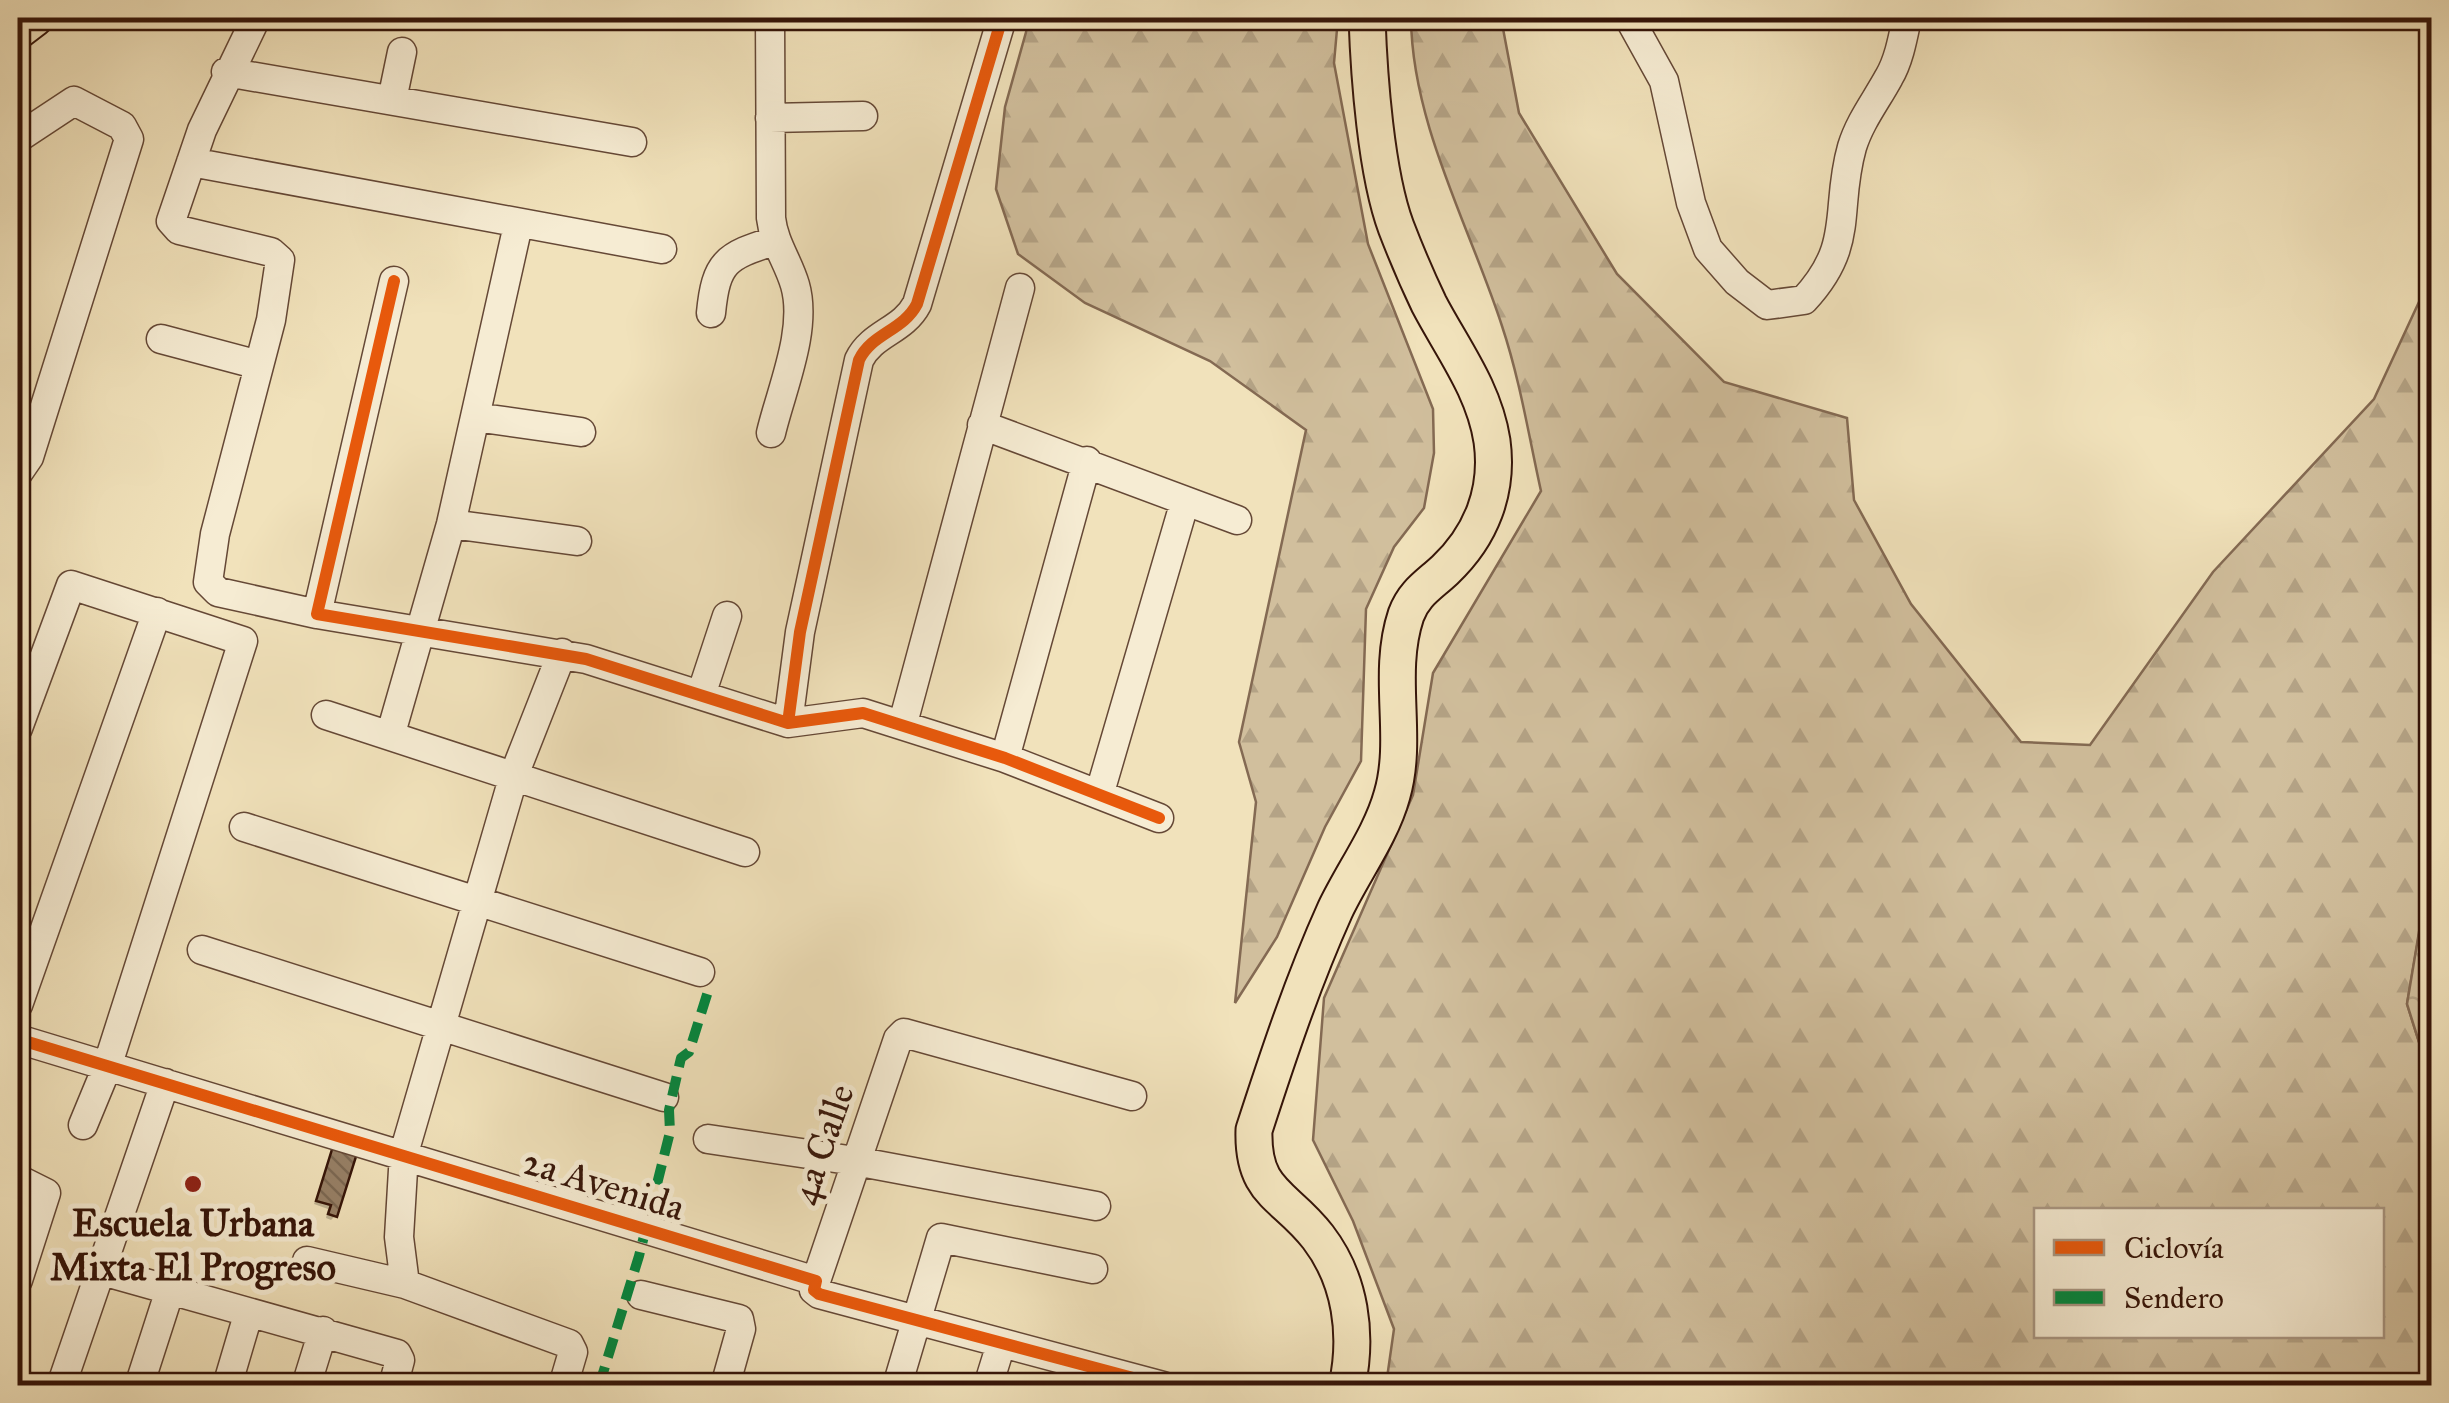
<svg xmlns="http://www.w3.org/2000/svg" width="2449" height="1403" font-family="'IM FELL Great Primer',serif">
	<defs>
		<pattern id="forest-firs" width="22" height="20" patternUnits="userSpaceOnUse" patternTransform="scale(2.5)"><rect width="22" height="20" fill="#d1bf9d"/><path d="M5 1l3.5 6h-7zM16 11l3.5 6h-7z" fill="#b4a386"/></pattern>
		<pattern id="park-crowns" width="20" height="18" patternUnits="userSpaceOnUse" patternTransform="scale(2.5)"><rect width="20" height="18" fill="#d1bf9d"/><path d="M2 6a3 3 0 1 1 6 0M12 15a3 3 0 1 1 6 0" fill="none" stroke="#b4a386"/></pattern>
		<pattern id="building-back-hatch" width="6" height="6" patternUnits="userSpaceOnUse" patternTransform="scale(2.5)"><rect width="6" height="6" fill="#978066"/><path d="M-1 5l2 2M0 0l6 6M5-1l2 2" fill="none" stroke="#7c6852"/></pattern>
	</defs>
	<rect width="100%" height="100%" fill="#f1e2bb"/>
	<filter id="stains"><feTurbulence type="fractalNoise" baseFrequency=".002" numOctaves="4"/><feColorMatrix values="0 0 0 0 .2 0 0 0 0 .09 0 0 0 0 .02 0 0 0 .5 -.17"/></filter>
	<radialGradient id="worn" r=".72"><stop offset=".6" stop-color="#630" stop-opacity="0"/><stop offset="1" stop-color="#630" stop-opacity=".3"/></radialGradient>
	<path fill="url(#forest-firs)" stroke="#846a53" stroke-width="2.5" fill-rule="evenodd" d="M 1030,18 L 1338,18 L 1334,63 L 1368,244 L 1433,409 L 1434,453 L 1424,508 L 1394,547 L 1366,609 L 1361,761 L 1325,827 L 1277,937 L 1235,1003 L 1256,802 L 1239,742 L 1306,430 L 1210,361 L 1085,303 L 1018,254 L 996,189 L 1005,107 Z
		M 1411,18 L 1501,18 L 1519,113 L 1617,274 L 1724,382 L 1847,418 L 1854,500 L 1911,604 L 2021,742 L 2090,745 L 2213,572 L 2374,399 L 2431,276 L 2432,860 L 2407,1004 L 2431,1080 L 2431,1385 L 1386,1385 L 1394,1329 L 1353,1221 L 1313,1140 L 1324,998 L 1413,795 L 1433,673 L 1541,491 C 1529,437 1520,380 1502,326 C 1470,227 1412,124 1411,18 ZM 2036,1210 L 2382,1210 L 2382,1336 L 2036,1336 Z"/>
	<path fill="url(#park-crowns)" stroke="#846a53" stroke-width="2.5" d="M 2431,860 L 2431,1080 L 2407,1004 Z"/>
	<path fill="#0003" d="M 334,1146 L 335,1216 L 331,1220 L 326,1218 L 328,1209 L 314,1204 Z"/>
	<path fill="url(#building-back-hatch)" stroke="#361509" stroke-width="2.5" d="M 334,1143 L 358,1150 L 337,1217 L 328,1214 L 331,1205 L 316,1201 Z"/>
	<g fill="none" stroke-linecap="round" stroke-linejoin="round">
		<defs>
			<path id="minor" d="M 256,18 L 202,130 L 171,221 L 179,230 L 271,252 L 280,260 L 271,320 L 215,534 L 208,582 L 218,592 L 317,614
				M 770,18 L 771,218 C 774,244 788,261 795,285 C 808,330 781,390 771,433
				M 1629,18 L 1664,81 L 1691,203 L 1708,249 L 1737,282 L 1767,305 L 1804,300 C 1856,244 1834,210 1852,147 C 1860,121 1876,101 1889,77 C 1899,60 1903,37 1907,18
				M 226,72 L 632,142
				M 392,100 L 402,52
				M 770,118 L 863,116
				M 18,138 L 74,101 L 122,126 L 129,139 L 29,457 L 18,473
				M 191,162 L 662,249
				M 394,281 L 317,614 L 586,659 L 788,723 L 863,713 L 1005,758 L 1159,818
				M 711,313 C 716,262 726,256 774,241
				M 161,339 L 259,365
				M 475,417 L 581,432
				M 982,425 L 1237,520
				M 451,524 L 577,541
				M 562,653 L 514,775 L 404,1153 L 399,1237 L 405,1284 L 569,1344 L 573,1352 L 563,1386
				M 701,695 L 727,616
				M 326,715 L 745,852
				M 788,723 L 800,632 L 859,360 C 872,333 903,331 917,304 L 1002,18
				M 903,723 L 1020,288
				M 18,728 L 71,585 L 243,641 L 107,1067 L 83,1125
				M 391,733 L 451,524 L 518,225
				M 1005,758 L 1087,461
				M 1100,792 L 1185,501
				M 244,827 L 700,972
				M 202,950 L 664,1097
				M 18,1005 L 157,612
				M 18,1039 L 816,1281 L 814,1290 L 819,1294 L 1163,1386
				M 708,1139 L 855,1161 L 1096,1206
				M 18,1179 L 46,1193 L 18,1280
				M 307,1261 L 405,1284
				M 99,1270 L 397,1354 L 400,1360 L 393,1386
				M 816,1281 L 898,1039 L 904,1033 L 1132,1096
				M 641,1295 L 739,1319 L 741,1329 L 725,1386
				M 61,1386 L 165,1083
				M 139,1386 L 169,1293
				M 227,1386 L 248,1315
				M 306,1386 L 323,1331
				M 897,1386 L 941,1238 L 1093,1269
				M 988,1386 L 1001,1344"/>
			<path id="major" d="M 18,31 L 35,18
				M 1347,1386 C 1358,1335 1351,1280 1318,1237 C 1285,1194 1252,1194 1254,1130 C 1278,1056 1303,981 1335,910 C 1353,872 1381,835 1392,795 C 1409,737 1386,675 1406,615 C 1414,593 1429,585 1445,570 C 1481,536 1499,491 1492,441 C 1484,389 1452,348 1429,304 C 1417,279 1406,253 1396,227 C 1376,173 1369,76 1367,18"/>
		</defs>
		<use href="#minor" stroke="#654836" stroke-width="31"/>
		<use href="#major" stroke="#361509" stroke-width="39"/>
		<use href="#minor" stroke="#f6ecd3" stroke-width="28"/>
		<use href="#major" stroke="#f1e2bb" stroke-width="35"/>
		<path stroke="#00873e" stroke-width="10" stroke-dasharray="20 10" stroke-linecap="butt" d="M 599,1386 L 639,1256 L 670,1132 L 669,1110 L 681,1058 L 689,1052 L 710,985"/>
		<defs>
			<path id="cycleway" d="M 394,281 L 317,614 L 586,659 L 788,723 L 863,713 L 1005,758 L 1159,818
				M 788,723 L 800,632 L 859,360 C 872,333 903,331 917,304 L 1002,18
				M 18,1039 L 816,1281 L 814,1290 L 819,1294 L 1163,1386"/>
		</defs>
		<use href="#cycleway" stroke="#f6ecd3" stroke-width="19"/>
		<use href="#cycleway" stroke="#e8590c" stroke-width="12"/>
	</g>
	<circle fill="#8f2418" stroke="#f6ecd3" stroke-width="4" cx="193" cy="1184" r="10"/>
	<g text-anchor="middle" stroke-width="10" stroke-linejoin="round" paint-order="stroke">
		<g font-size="38" fill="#361509" stroke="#f6ecd3">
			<text transform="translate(822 1144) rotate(-71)" y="13">4a Calle</text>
			<text transform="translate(604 1184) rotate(17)" y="13">2a Avenida</text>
		</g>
		<g font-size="38" font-weight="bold" fill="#361509" stroke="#f6ecd3">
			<text x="193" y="1236">Escuela Urbana<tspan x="193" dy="44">Mixta El Progreso</tspan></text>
		</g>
	</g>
	<rect width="2449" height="1403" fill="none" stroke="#f1e2bb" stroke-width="60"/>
	<rect x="20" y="20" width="2409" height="1363" fill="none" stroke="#361509" stroke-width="5"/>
	<rect x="30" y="30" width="2389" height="1343" fill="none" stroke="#361509" stroke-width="2.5"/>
	<rect x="2034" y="1208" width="350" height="130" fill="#f6ecd3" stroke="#a99682" stroke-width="2.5"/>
	<rect x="2054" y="1240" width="50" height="15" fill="#e8590c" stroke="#a99682" stroke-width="2.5"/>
	<text x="2124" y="1258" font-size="30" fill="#361509">Ciclovía</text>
	<rect x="2054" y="1290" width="50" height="15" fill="#00873e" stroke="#a99682" stroke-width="2.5"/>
	<text x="2124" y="1308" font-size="30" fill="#361509">Sendero</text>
	<rect width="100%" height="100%" filter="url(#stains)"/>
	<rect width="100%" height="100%" fill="url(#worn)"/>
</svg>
